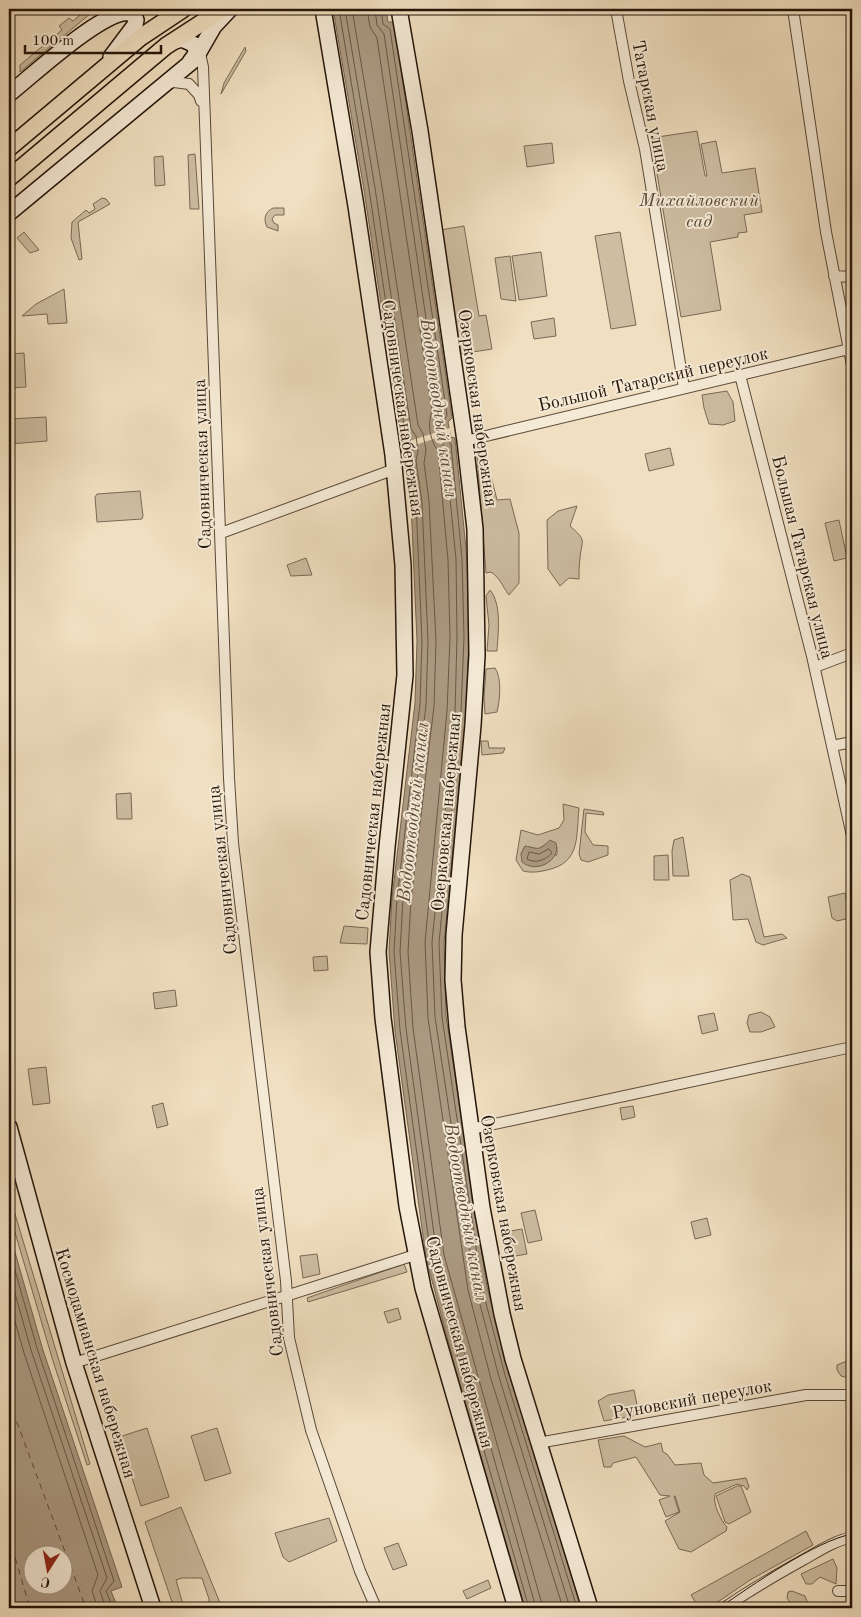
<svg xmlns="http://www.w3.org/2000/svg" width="861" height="1617" font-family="'Old Standard TT',serif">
	<rect width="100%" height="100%" fill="#f0dfc0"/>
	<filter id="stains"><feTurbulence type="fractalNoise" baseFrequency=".004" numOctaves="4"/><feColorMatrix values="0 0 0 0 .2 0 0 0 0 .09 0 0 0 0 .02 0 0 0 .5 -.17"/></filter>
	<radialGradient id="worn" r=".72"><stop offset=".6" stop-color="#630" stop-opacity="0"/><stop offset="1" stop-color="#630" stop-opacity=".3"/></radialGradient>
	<path fill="#cdbda1" stroke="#796955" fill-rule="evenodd" d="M 87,9 L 96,9 L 20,72 L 20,65 L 62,30 L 59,26 L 69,18 L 73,21 Z
		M 245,47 L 246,51 L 221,94 L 224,83 Z
		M 697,131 L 705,176 L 707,176 L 701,144 L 716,141 L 722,173 L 755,168 L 762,212 L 744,215 L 747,232 L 738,233 L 738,237 L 710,242 L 721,310 L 681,317 L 651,138 Z
		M 552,143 L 554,163 L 527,167 L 524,146 Z
		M 195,154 L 199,209 L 190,209 L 188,155 Z
		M 163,156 L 165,185 L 155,186 L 154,157 Z
		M 102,198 L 106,199 L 110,204 L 78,222 L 82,259 L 79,260 L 71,238 L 72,222 L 86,210 L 89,213 L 95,209 L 93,204 Z
		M 273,208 L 284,208 L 284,215 L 275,215 L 272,219 L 274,223 L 278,225 L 278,231 L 267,227 C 263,219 265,212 273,208 Z
		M 464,226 L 479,316 L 486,315 L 492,349 L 460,354 L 440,230 Z
		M 24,232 L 39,250 L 30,253 L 17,238 Z
		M 620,232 L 636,325 L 611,329 L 595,236 Z
		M 541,252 L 547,296 L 519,300 L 512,256 Z
		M 510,256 L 516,301 L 501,299 L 495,258 Z
		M 64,289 L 67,323 L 48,324 L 47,314 L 22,316 L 36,304 Z
		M 554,318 L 556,336 L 534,339 L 531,322 Z
		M 24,353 L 26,387 L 9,388 L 9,354 Z
		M 727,391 L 733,402 L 735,421 L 723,425 L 709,424 L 704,408 L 702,395 Z
		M 46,417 L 47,441 L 9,444 L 9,419 Z
		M 670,448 L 674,465 L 649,471 L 645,454 Z
		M 485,452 L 497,500 L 510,499 L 519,533 L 519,583 L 509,595 C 502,586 501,579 491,572 L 486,573 L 477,456 Z
		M 140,491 L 143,516 L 142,519 L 97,522 L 95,497 L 97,494 Z
		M 577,506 L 570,526 C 587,541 582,539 580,558 C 579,565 579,572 579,579 L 569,578 L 560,586 L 548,569 L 547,520 L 558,511 Z
		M 839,520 L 847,558 L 834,561 L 825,523 Z
		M 306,558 L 312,575 L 291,576 L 287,565 Z
		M 490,590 C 502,604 498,634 497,651 L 487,651 L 489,625 L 486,596 Z
		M 495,668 C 502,678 500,700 497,712 L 485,714 L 484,698 L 486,669 Z
		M 481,741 L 488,741 L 489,748 L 505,748 L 503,753 L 482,755 Z
		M 131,793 L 132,819 L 117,819 L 116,794 Z
		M 563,804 L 579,808 C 576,836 581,863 547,870 C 539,872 532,873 523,871 L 516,860 L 521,830 L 538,835 L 559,828 L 564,820 ZM 546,844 L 557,847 L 557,855 L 521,854 L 525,846 L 538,849 Z
		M 584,809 L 603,812 L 604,815 L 586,813 L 585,832 L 593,845 L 608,846 L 608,855 L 588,862 L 581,860 L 579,854 Z
		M 683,837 L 689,876 L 673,876 L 672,851 L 674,840 Z
		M 668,855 L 669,880 L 654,880 L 654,856 Z
		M 742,874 L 750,877 L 764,937 L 782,934 L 787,938 L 763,945 L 756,942 L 748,919 L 733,920 L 730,880 Z
		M 845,893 L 850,918 L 837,921 L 832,918 L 828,897 Z
		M 344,926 L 368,928 L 367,944 L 340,943 Z
		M 327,956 L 328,970 L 314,971 L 313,957 Z
		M 175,990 L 177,1006 L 155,1009 L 153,993 Z
		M 761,1012 L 770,1017 L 775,1027 L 761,1032 L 750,1032 L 747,1023 L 749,1015 Z
		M 714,1013 L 718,1030 L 702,1034 L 698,1016 Z
		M 46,1067 L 50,1103 L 33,1105 L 28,1069 Z
		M 163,1103 L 168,1125 L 157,1128 L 152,1106 Z
		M 633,1106 L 635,1117 L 622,1120 L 620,1108 Z
		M 9,1194 L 90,1464 L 87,1465 L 53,1361 L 9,1212 Z
		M 535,1210 L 542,1240 L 528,1243 L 521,1213 Z
		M 707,1218 L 711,1235 L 695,1239 L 691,1222 Z
		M 522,1229 L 527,1254 L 510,1257 L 505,1232 Z
		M 317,1254 L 320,1274 L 303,1278 L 300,1256 Z
		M 404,1264 L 407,1272 L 308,1302 L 307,1298 Z
		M 398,1308 L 401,1319 L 388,1323 L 384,1312 Z
		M 852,1359 L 852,1379 L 841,1376 L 837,1370 L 837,1365 Z
		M 634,1390 L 639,1415 L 604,1421 L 598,1401 L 608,1395 Z
		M 147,1428 L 169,1497 L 141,1506 L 119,1437 Z
		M 217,1428 L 231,1473 L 205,1481 L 191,1436 Z
		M 624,1436 L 645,1447 L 661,1443 L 663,1452 L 667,1454 L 675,1465 L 701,1463 L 704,1475 L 713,1483 L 746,1478 L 749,1487 L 747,1490 L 744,1486 L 737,1484 L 715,1494 C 712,1502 721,1521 727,1527 L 726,1531 L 691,1552 L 679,1549 L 665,1521 L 680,1512 L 675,1496 L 674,1496 L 679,1512 L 666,1517 L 659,1500 L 670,1496 L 660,1495 L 636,1457 L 613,1463 L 611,1467 L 604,1467 L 598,1440 Z
		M 737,1486 L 741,1486 L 751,1512 L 729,1524 L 725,1522 L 716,1496 Z
		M 181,1507 L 222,1608 L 204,1608 L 209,1606 L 209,1599 L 202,1578 L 182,1578 L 176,1580 L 183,1605 L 200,1608 L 174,1608 L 145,1522 Z
		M 329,1518 L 337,1541 L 289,1562 L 283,1557 L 275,1533 Z
		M 806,1531 L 813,1545 L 750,1580 L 709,1608 L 699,1608 L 691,1595 Z
		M 398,1543 L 407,1565 L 393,1570 L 384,1548 Z
		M 833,1559 L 837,1568 L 836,1584 L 820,1577 L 812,1584 L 806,1584 L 801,1574 Z
		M 488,1580 L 491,1588 L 467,1599 L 463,1591 Z
		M 792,1591 L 805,1596 L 808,1604 L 801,1608 L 794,1608 L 787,1598 L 788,1592 Z"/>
	<path fill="#ab9a82" stroke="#756552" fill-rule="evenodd" d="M 333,9 L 386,9 L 388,22 L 394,22 L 452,418 L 448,422 L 451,437 L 455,438 L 467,559 L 469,637 L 466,712 L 444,943 L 446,1016 L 487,1287 L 509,1374 L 582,1608 L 525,1608 L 455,1367 L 426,1258 L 395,1031 L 389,951 L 392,898 L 415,703 L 417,641 L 411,503 L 404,458 L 407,453 L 405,439 L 401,437 L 364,190 Z
		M 550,840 L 556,843 C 561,861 536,874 522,862 L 521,854 L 525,846 C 540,849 538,851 550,840 Z
		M 9,1231 L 42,1347 L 122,1587 L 111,1591 L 118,1608 L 9,1608 ZM 32,1554 L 62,1554 L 62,1584 L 32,1584 Z"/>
	<path fill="#f0dfc0" d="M 450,428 L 451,433 L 404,449 L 403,443 Z"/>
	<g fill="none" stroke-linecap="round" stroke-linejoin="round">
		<path stroke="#685846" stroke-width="1" d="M 339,9 L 369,189 L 405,432 L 410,438 L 412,452 L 409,460 L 416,502 L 422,641 L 420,704 L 397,899 L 394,952 L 400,1030 L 431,1257 L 460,1366 L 529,1608
			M 345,9 L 375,188 L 411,429 L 416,436 L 418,451 L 416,461 L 422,502 L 428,641 L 426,705 L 403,899 L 400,952 L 406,1029 L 437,1256 L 536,1608
			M 352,9 L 382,187 L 418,425 L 423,434 L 426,450 L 424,463 L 429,501 L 436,641 L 434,706 L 411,900 L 408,952 L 413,1028 L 444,1255 L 543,1608
			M 367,9 L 370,27 L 377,38 L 432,411 C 427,424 430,440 438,451 L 448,560 L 450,637 L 447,711 L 425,942 L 428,1018 L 468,1290 L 491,1379 L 563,1608
			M 375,9 L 377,25 L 384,34 L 440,413 C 435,424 437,438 445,448 L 456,559 L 457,637 L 455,712 L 432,942 L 435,1017 L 476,1289 L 499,1377 L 570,1608
			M 381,9 L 383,24 L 390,29 L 447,415 C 441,424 443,437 451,444 L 462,559 L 464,637 L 461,712 L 439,943 L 442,1017 L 482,1288 L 505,1375 L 577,1608
			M 549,849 L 552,853 C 546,860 535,864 527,859 L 529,852 L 539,854 Z
			M 9,1249 L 37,1348 L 114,1581 L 106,1591 L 113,1608
			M 9,1272 L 31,1350 L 107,1578 L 100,1591 L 106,1608
			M 9,1300 L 24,1353 L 98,1575 L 92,1591 L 98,1608"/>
		<path stroke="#5b4a39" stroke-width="1" stroke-dasharray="6 5" stroke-linecap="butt" d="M 9,1401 L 86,1608
			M 9,1537 L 30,1608"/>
		<defs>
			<path id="street" d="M 616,9 L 629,81 L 645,149 L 684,388
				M 793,9 L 826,232 L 852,365
				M 200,53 L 203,67 L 229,778 L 233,843 L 286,1281 L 289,1338 L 311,1430 L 360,1571 L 376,1608
				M 166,84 L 174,82 L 189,84 L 199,95 L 201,101
				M 834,276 L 852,277
				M 740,375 L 812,656 L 852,836
				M 465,441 L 849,349
				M 221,533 L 395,469
				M 815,667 L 852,653
				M 832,746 L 852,742
				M 471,1129 L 852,1047
				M 74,1363 L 415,1255
				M 538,1443 L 806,1395 L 852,1395
				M 838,1591 L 852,1591
				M 724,1608 C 750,1590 776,1575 803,1560 C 819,1551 834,1541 852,1537"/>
			<path id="secondary" d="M 323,9 L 356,206 L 393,455 L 403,565 L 405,675 L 387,847 L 378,952 L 383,1018 L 407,1206 L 423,1288 L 516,1608
				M 399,9 L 420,131 L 465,441 L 475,529 L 477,655 L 473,725 L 454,935 L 453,980 L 457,1027 L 482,1208 L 502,1314 L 513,1359 L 590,1608
				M 172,42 L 182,39 L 195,45 L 196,54 L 190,62
				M 9,94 C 31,77 106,6 132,13 L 136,20 L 135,25 L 111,57
				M 9,213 L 195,59 L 214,26 L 230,9
				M 9,1127 L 74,1363 L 153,1608"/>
			<path id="primary" d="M 9,148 L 141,37 L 183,9
				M 9,178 L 166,46 L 223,9"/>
		</defs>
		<use href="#street" stroke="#584837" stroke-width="12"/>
		<use href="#secondary" stroke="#251509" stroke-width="18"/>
		<use href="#primary" stroke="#251509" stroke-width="19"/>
		<use href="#street" stroke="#f5ead6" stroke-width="10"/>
		<use href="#secondary" stroke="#f5ead6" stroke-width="15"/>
		<use href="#primary" stroke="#f0dfc0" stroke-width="16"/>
		<path stroke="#251509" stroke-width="1" d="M 719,1608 C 751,1586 815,1541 852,1534"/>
	</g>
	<g text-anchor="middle" stroke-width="4" stroke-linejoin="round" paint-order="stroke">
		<g font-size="18" fill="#251509" stroke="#f5ead6">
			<text transform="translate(651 106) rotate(79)" y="6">Татарская улица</text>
			<text transform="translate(653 379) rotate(-13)" y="6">Большой Татарский переулок</text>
			<text transform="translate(403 408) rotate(82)" y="6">Садовническая набережная</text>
			<text transform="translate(478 408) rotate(82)" y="6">Озерковская набережная</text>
			<text transform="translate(202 464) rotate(-92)" y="6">Садовническая улица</text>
			<text transform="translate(803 557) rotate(76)" y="6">Большая Татарская улица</text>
			<text transform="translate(373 812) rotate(-84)" y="6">Садовническая набережная</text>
			<text transform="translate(446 812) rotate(-85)" y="6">Озерковская набережная</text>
			<text transform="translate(222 870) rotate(-96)" y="6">Садовническая улица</text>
			<text transform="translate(504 1213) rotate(80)" y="6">Озерковская набережная</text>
			<text transform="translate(267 1272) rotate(-97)" y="6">Садовническая улица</text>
			<text transform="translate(460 1342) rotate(75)" y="6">Садовническая набережная</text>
			<text transform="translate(96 1363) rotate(73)" y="6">Космодамианская набережная</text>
			<text transform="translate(692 1399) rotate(-10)" y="6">Руновский переулок</text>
		</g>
		<g font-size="18" font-style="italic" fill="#574737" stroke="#f5ead6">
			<text x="699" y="206">Михайловский<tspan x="699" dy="21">сад</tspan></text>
		</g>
		<g font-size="19" font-style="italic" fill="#5b4a39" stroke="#f5ead6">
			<text transform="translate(440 408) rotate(82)" y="7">Водоотводный канал</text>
			<text transform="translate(412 812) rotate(-84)" y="7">Водоотводный канал</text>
			<text transform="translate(467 1212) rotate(80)" y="7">Водоотводный канал</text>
		</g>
	</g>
	<rect width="861" height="1617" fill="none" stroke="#f0dfc0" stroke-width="30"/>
	<rect x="10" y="10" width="841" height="1597" fill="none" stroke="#251509" stroke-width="2.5"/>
	<rect x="15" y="15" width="831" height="1587" fill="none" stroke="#251509"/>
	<g transform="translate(48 1570) rotate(191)"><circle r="24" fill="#f5ead6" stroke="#a29584"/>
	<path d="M0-4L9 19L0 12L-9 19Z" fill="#8f2418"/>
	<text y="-8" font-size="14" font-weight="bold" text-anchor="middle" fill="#251509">С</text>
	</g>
	<path d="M25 45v8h136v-8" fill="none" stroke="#251509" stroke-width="2.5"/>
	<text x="32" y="45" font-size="15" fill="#251509" stroke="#f5ead6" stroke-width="4" paint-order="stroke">100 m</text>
	<rect width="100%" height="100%" filter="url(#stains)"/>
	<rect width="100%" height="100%" fill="url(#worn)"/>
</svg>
